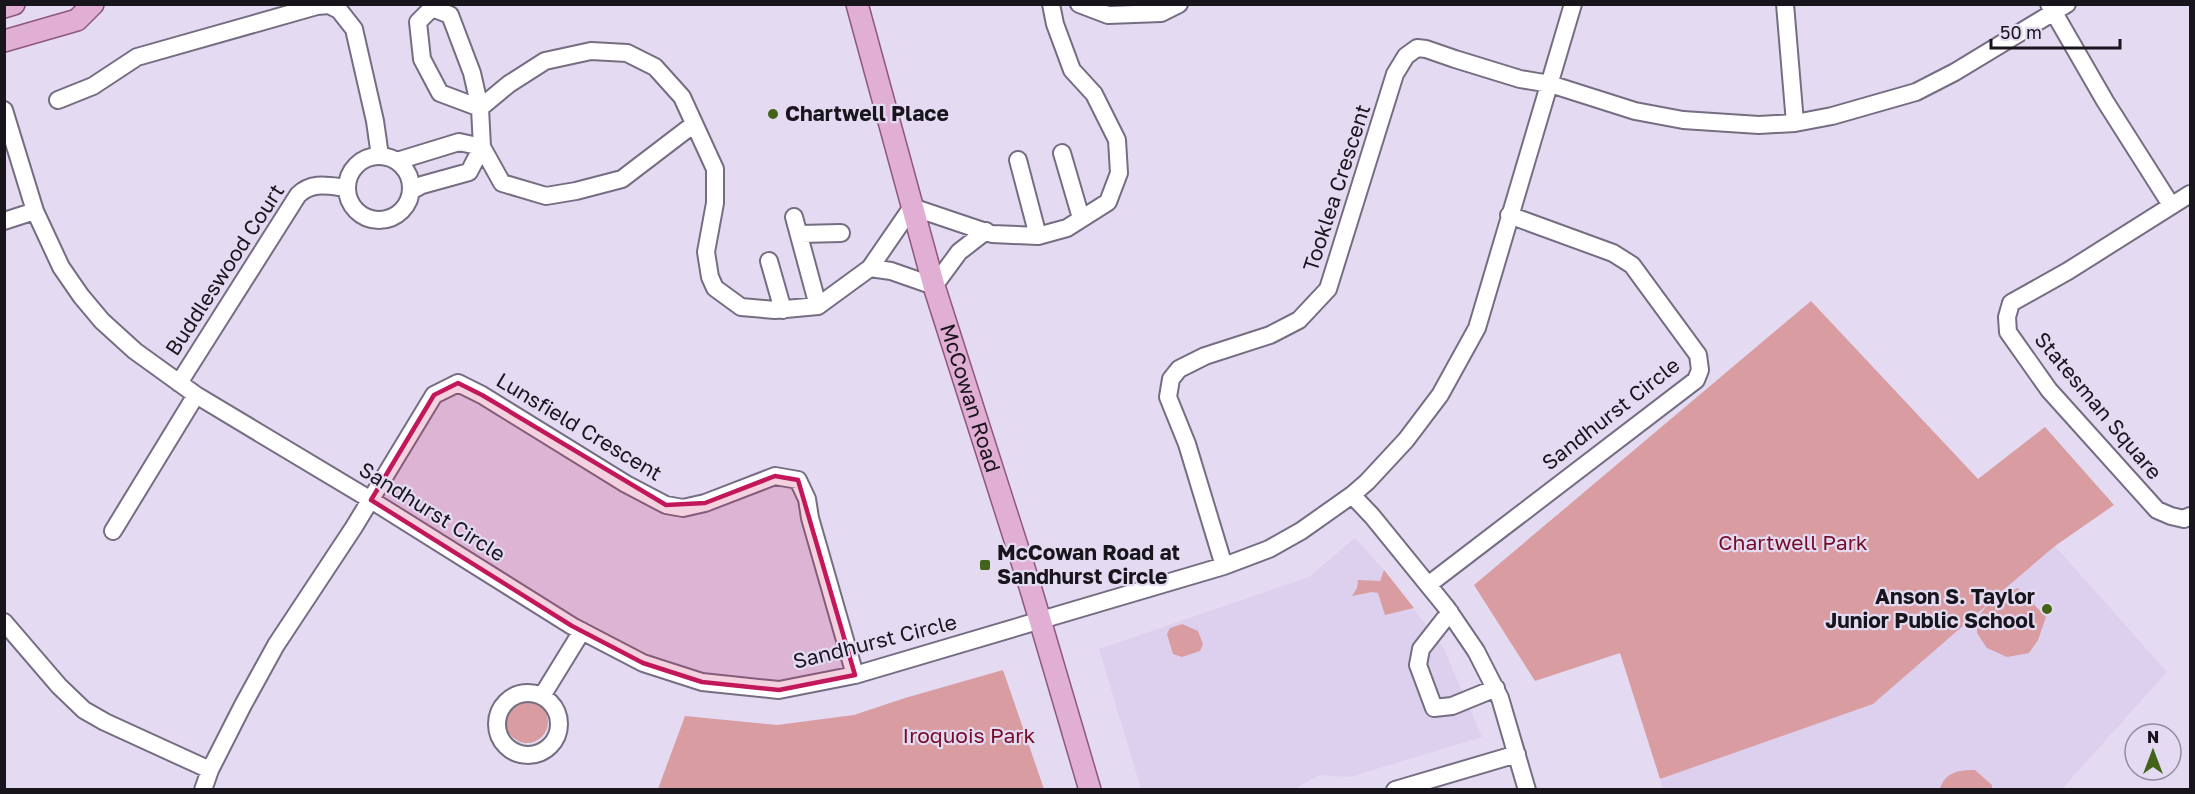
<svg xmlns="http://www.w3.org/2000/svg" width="2195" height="794" font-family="'Golos Text',sans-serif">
	<rect width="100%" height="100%" fill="#e4dbf2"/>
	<path fill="#dcd0ee" d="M 1355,538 L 1384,570 L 1443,647 L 1482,737 L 1350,777 L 1320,775 L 1294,789 L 1141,789 L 1099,649 L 1309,577 Z
		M 2055,546 L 2167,672 L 2062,789 L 1663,790 L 1660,779 L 1873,704 Z"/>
	<path fill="#d89ca1" d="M 1811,301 L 1978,479 L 2045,427 L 2114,505 L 2055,546 L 1994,598 L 2018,588 L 2046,617 L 2038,640 L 2029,653 L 2007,657 L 1987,648 L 1977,633 L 1978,618 L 1987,605 L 1873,704 L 1660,779 L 1620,653 L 1535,681 L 1474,585 Z
		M 1384,570 L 1414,608 L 1385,615 L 1378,593 L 1372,592 L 1352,596 L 1357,588 L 1358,580 L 1380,581 Z
		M 1182,624 L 1198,631 L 1203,644 L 1200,651 L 1182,657 L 1173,654 L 1167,634 L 1170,628 Z
		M 1003,670 L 1044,789 L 658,789 L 685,716 L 777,725 L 854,715 L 905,698 Z
		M506 722a21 21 0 1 1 42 0a21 21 0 1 1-42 0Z
		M 1975,770 L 1992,785 L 1992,789 L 1940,789 C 1945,772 1959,770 1975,770 Z"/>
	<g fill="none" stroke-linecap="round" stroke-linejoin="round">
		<defs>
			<path id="minor" d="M 1079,4 L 1108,15 L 1161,13 L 1179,4
				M 1785,4 L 1795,123
				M 2049,4 L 2105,101 L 2171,205
				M 58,100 L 93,86 L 137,57 L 317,6 L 329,5 L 339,10 L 354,29 L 375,121 L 380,156
				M 480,108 L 509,84 L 545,61 L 591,51 L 627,53 L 655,67 L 682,97 L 715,169 L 715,203 L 706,252 L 710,277 L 715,288 L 741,307 L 775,310 L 818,306 L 870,268 L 912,207 L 992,234 L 1038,236 L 1067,228 L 1108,202 L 1119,173 L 1117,140 L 1094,94 L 1072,70 L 1055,24 L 1051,4
				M 480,108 L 440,93 L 422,59 L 418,22 L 432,8 L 450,15 L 472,73 L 480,108 L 482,147 L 502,183 L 546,196 L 576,191 L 622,179 L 694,124
				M 4,110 L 35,211 L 61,267 L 81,296 L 102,321 L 135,351 L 196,395 L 371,500 L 572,626 L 643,663 L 702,682 L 779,690 L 855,675 L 1224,566 L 1269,549 L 1301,531 L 1352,495 L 1367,482 L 1406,440 L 1440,395 L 1477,328 L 1573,4
				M 1062,153 L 1081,218
				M347 188a32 32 0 1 1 64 0a32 32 0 1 1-64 0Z
				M 1018,160 L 1038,236
				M 397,161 L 459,142 L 482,147
				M 411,191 L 422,185 L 469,172 L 482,147
				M 2190,194 L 2068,271 L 2011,303 L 2007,317 L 2008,332 L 2049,390 L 2157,510 L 2171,516 L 2184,519 L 2190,516
				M 794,217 L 818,306
				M 4,221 L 35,211
				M 800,234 L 841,233
				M 769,261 L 783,310
				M 870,268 L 891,271 L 934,286 L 959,252 L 986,231
				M 179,383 L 298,195 C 312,181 329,186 347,188
				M 1352,495 L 1372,516 L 1446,607 L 1476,651 L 1500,698 L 1527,790
				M 113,531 L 196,395
				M 1224,566 L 1187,444 L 1168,397 L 1171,379 L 1179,369 L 1205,356 L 1270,335 L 1299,320 L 1328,289 L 1395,74 L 1406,56 L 1417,48 L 1426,49 L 1455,59 L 1520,79 L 1550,84 L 1635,111 L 1683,120 L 1759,125 L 1795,123 L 1832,116 L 1916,92 L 1955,72 L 2067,4
				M 1428,585 L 1696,380 L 1700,370 L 1698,355 L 1632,265 L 1613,253 L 1509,215
				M 1450,612 L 1421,649 L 1418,665 L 1434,708 L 1452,706 L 1496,688
				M 4,622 L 59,686 L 84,710 L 105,722 L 210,770
				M497 724a31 31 0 1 1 62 0a31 31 0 1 1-62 0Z
				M 542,696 L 582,631
				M 203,790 L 210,770 L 243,705 L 276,645 L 354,527 L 434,395 L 458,383 L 482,395 L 626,484 L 666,505 L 683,508 L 705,503 L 775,476 L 798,480 L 807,499 L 810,518 L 855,675
				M 1395,790 L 1517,754"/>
			<g id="major">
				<path id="s1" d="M 857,4 L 934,286 L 1032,593 L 1090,790"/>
				<path d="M 4,7 L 14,4"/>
				<path d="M 4,41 L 77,20 L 93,4"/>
			</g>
		</defs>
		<use href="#minor" stroke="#756d82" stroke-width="20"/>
		<use href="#major" stroke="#8e5780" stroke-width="24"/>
		<use href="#minor" stroke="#fff" stroke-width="16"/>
		<use href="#major" stroke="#e1afd3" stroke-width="21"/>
	</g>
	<path fill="#c2185b" fill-opacity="0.2" stroke="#c2185b" stroke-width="4.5" stroke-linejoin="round" d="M 458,383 L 482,395 L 666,505 L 705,503 L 775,476 L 798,480 L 855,675 L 779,690 L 702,682 L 643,663 L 572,626 L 371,500 L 434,395 Z"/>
	<g fill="#436318" stroke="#e4dbf2" stroke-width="2">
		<circle cx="773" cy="114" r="6"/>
		<rect x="979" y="559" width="12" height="12" rx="3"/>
		<circle cx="2047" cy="609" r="6"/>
	</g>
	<g text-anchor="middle" stroke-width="4.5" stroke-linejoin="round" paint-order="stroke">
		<g font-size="21" font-weight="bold" fill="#18151d" stroke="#e4dbf2" text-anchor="start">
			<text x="785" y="121">Chartwell Place</text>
			<text x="997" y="560">McCowan Road at<tspan x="997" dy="24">Sandhurst Circle</tspan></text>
			<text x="2035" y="604" text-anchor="end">Anson S. Taylor<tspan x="2035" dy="24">Junior Public School</tspan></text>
		</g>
		<g font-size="21" fill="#18151d" stroke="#e4dbf2">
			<text transform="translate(1337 188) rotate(-72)" y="7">Tooklea Crescent</text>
			<text transform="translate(225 270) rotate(-57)" y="7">Buddleswood Court</text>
			<text dy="7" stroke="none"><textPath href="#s1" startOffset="410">McCowan Road</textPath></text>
			<text transform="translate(2098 406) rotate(50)" y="7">Statesman Square</text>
			<text transform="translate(1611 414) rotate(-38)" y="7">Sandhurst Circle</text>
			<text transform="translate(579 427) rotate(31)" y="7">Lunsfield Crescent</text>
			<text transform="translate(432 512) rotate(32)" y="7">Sandhurst Circle</text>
			<text transform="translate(875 642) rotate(-14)" y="7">Sandhurst Circle</text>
		</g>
		<g font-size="21" fill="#750d29" stroke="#e4dbf2">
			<text x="1793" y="550">Chartwell Park</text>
			<text x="969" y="743">Iroquois Park</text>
		</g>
	</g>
	<rect width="2195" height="794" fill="none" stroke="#18151d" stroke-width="12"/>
	<g transform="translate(2153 752)"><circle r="28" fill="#e4dbf2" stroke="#928c9d" stroke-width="1.5"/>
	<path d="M0-4.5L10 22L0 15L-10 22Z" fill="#436318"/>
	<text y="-9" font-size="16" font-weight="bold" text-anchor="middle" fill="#18151d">N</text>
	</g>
	<path d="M1991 39v9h129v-9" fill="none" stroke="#18151d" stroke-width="3"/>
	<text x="2000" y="39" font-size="18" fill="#18151d" stroke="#e4dbf2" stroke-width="4.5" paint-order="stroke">50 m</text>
</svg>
